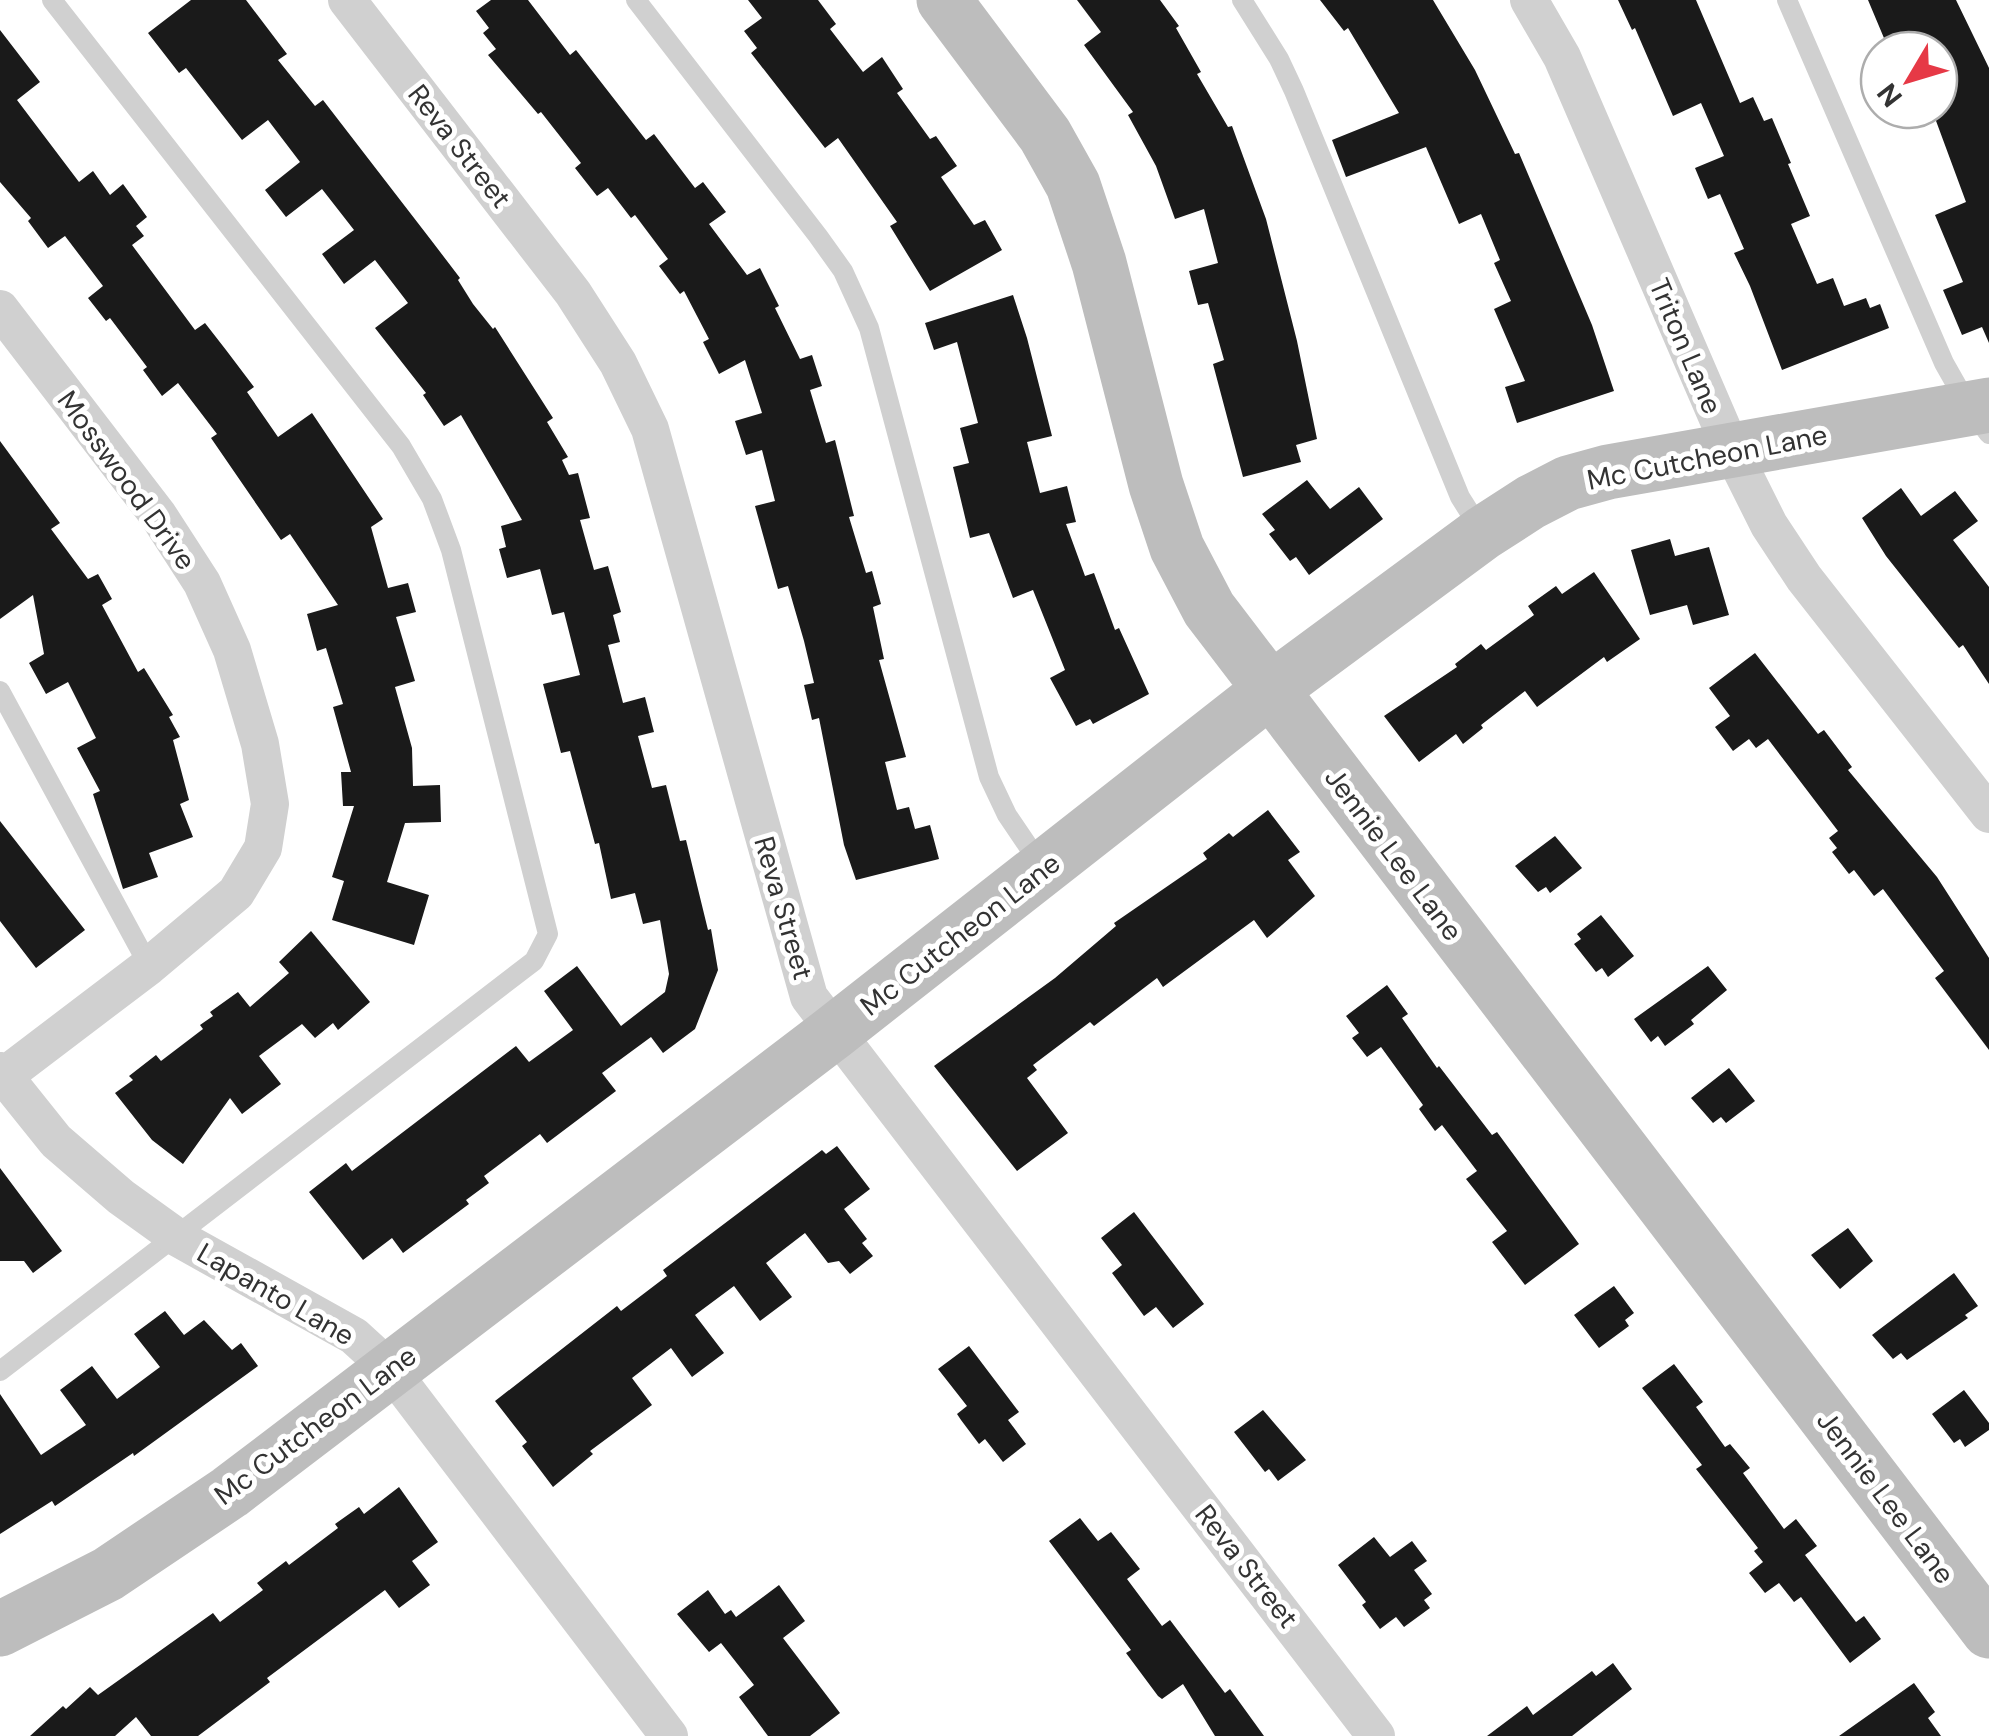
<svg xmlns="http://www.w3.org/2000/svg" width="1989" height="1736" font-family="'DM Sans',sans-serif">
	<rect width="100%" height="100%" fill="#fff"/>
	<path fill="#1a1a1a" d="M 191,0 L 246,0 L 287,54 L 278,60 L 315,106 L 323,100 L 431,240 L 460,278 L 458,280 L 473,304 L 493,329 L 495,327 L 553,418 L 547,422 L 568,457 L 562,460 L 569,475 L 578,473 L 590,518 L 580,520 L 594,570 L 608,566 L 621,612 L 613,615 L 620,642 L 608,645 L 623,703 L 645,697 L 654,732 L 638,736 L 652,788 L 666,785 L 680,841 L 686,840 L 708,930 L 711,929 L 718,970 L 695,1029 L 663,1053 L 651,1037 L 602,1073 L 616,1091 L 547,1143 L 540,1134 L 484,1176 L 489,1183 L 466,1200 L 469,1204 L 403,1253 L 392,1238 L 363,1260 L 309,1192 L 346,1163 L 352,1171 L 516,1046 L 529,1062 L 573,1030 L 544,991 L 577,966 L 621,1026 L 665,992 L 669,974 L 660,920 L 643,924 L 635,893 L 611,899 L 599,843 L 595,844 L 570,751 L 561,753 L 543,684 L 580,675 L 564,612 L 552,615 L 540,569 L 507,578 L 499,549 L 506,547 L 501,526 L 522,520 L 461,415 L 444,426 L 423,395 L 426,393 L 375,328 L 408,303 L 375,260 L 344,284 L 322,254 L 354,230 L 322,189 L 286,217 L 265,190 L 300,162 L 268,120 L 242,140 L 186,68 L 179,73 L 148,33 Z
		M 491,0 L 528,0 L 570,55 L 576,50 L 646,140 L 654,134 L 695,188 L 703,182 L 726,212 L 709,224 L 747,275 L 760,268 L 779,306 L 775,308 L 800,359 L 812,355 L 822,386 L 810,390 L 826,443 L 835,440 L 854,516 L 849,517 L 866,573 L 872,571 L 881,604 L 873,607 L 884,659 L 879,660 L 906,757 L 885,762 L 897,810 L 909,807 L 915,829 L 930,825 L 939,859 L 856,880 L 844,845 L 819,718 L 812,720 L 804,685 L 814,683 L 804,641 L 788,586 L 778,589 L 755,506 L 775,501 L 762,450 L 746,455 L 735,421 L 762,413 L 745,360 L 719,374 L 703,342 L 709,339 L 684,291 L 680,294 L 659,266 L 668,259 L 635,215 L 631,218 L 608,188 L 597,196 L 575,168 L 581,163 L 541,112 L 538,114 L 488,55 L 496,49 L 483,33 L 489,28 L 476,11 Z
		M 748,0 L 818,0 L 836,24 L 830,29 L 863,72 L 882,57 L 903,89 L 897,93 L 930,139 L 936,136 L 957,166 L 941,177 L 974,225 L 985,220 L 1002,250 L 930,291 L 890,226 L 897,222 L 838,138 L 825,148 L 751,53 L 757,48 L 744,31 L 762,18 Z
		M 1077,0 L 1160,0 L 1179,26 L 1176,28 L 1201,72 L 1197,74 L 1228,127 L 1232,126 L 1266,219 L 1297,341 L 1317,439 L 1296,445 L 1301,462 L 1243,477 L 1213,364 L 1224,360 L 1208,303 L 1198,305 L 1189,271 L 1218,263 L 1204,209 L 1175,219 L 1156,166 L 1128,115 L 1133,112 L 1084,45 L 1101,32 Z
		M 1320,0 L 1433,0 L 1475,70 L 1515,154 L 1519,153 L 1592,325 L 1614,391 L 1517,423 L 1505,387 L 1525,381 L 1494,309 L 1511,301 L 1494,263 L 1500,260 L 1481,214 L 1459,224 L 1426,147 L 1346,177 L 1332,140 L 1399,113 L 1348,28 L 1344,31 Z
		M 1618,0 L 1696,0 L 1740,103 L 1753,97 L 1764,121 L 1772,118 L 1791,163 L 1788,164 L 1810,216 L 1791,224 L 1817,284 L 1833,278 L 1844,306 L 1866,298 L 1870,308 L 1880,304 L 1889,328 L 1782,370 L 1750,286 L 1734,253 L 1744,249 L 1720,194 L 1708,199 L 1695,168 L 1724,156 L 1701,103 L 1673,116 L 1635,28 L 1632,30 Z
		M 1868,0 L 1956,0 L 1989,68 L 1989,343 L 1982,327 L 1962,335 L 1943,290 L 1963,282 L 1935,215 L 1966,202 L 1932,110 L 1939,110 L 1939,50 L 1889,50 Z
		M 0,30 L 40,82 L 17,100 L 79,182 L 93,171 L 110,195 L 123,184 L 147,217 L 136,226 L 144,236 L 132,245 L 195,330 L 205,323 L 226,350 L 254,387 L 247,392 L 278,437 L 312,413 L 383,519 L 371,527 L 388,588 L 408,583 L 416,612 L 396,617 L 415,681 L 395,687 L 412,748 L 413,786 L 440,785 L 441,822 L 405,823 L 387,882 L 429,895 L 414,945 L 332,920 L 344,881 L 332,877 L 354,806 L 343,806 L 341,772 L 351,772 L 333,707 L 343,704 L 326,648 L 317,651 L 307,614 L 338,605 L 290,534 L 281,540 L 211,438 L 217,434 L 178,383 L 162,396 L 143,370 L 147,367 L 110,318 L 106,321 L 88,298 L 103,286 L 65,236 L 48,248 L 28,221 L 31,218 L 0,182 Z
		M 1013,295 L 1027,338 L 1052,436 L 1027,442 L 1040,493 L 1067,486 L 1076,522 L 1066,524 L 1085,576 L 1094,573 L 1115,630 L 1119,628 L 1149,694 L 1093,724 L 1090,719 L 1076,726 L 1050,678 L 1065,670 L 1033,590 L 1013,598 L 989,533 L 970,538 L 953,467 L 969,463 L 960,428 L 978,423 L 957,342 L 934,350 L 925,323 Z
		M 0,441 L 60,523 L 51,529 L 88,579 L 98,574 L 112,599 L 102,605 L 138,672 L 144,668 L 173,715 L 169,717 L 180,737 L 173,740 L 189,800 L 180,804 L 193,837 L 149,853 L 158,877 L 123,889 L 93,794 L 100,791 L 77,748 L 96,738 L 68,682 L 46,694 L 29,663 L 44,654 L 33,595 L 0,619 Z
		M 1307,480 L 1330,509 L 1359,487 L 1383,519 L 1309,575 L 1296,557 L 1290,561 L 1269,534 L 1275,530 L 1262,514 Z
		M 1901,488 L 1921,516 L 1955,491 L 1978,521 L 1953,540 L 1989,587 L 1989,684 L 1963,645 L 1959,648 L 1886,556 L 1862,518 Z
		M 1670,539 L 1675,556 L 1709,547 L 1729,615 L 1693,625 L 1687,605 L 1650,615 L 1631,550 Z
		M 1594,572 L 1640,639 L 1607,662 L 1604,657 L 1537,707 L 1525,691 L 1481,725 L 1483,728 L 1463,744 L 1456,734 L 1419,762 L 1384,716 L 1457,667 L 1455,664 L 1481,644 L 1486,650 L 1534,615 L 1528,606 L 1556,586 L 1562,594 Z
		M 1755,653 L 1818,734 L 1824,730 L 1852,767 L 1848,770 L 1937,877 L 1989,958 L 1989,1050 L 1935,978 L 1944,971 L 1883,889 L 1874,896 L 1854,870 L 1849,874 L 1832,852 L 1837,848 L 1829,838 L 1838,831 L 1768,739 L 1756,748 L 1749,739 L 1733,751 L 1715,727 L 1730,716 L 1709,688 Z
		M 1268,810 L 1300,852 L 1288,860 L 1315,896 L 1267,938 L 1254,920 L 1163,987 L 1157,978 L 1094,1026 L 1090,1022 L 1033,1065 L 1037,1070 L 1027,1078 L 1068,1133 L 1017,1171 L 934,1066 L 1055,978 L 1116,926 L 1114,923 L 1207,859 L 1203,853 L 1229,833 L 1233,837 Z
		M 0,821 L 85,930 L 36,968 L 0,921 Z
		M 1555,836 L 1582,868 L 1550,893 L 1546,887 L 1538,892 L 1515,866 Z
		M 1601,915 L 1634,956 L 1608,977 L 1602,968 L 1596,972 L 1574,944 L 1581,939 L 1577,934 Z
		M 311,931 L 370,1002 L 338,1030 L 333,1023 L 315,1038 L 302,1024 L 259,1056 L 281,1084 L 242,1114 L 230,1098 L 183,1164 L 152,1140 L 115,1093 L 133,1080 L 129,1076 L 156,1055 L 161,1061 L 203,1029 L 200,1025 L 213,1016 L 210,1012 L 238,992 L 250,1007 L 289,973 L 279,962 Z
		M 1708,966 L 1727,990 L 1691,1020 L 1694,1024 L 1665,1046 L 1658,1036 L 1651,1042 L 1634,1019 Z
		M 1387,985 L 1408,1014 L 1402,1018 L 1437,1068 L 1439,1066 L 1492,1135 L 1497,1132 L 1579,1244 L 1525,1285 L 1492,1242 L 1507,1231 L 1466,1179 L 1477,1171 L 1442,1125 L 1435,1131 L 1419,1109 L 1423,1105 L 1381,1047 L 1367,1057 L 1352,1038 L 1359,1033 L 1346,1016 Z
		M 1729,1068 L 1755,1101 L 1726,1123 L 1721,1117 L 1713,1123 L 1691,1098 Z
		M 837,1146 L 870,1189 L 844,1209 L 867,1239 L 862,1243 L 873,1256 L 850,1274 L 839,1261 L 828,1263 L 805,1233 L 766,1263 L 792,1297 L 760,1321 L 734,1286 L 695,1315 L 724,1353 L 692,1377 L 671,1348 L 632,1378 L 652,1405 L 590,1451 L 593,1454 L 553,1487 L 522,1446 L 527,1442 L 495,1401 L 617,1306 L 621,1311 L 667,1276 L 663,1270 L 822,1150 L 826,1154 Z
		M 0,1168 L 62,1251 L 33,1273 L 24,1261 L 0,1261 Z
		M 1134,1212 L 1204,1304 L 1173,1328 L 1156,1307 L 1144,1316 L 1112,1273 L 1122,1265 L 1101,1238 Z
		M 1848,1228 L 1873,1261 L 1840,1289 L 1811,1255 Z
		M 1954,1273 L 1978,1306 L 1965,1315 L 1968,1318 L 1907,1360 L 1901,1353 L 1893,1359 L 1872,1335 Z
		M 1614,1286 L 1634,1313 L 1625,1320 L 1629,1326 L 1599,1348 L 1574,1315 Z
		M 165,1311 L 184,1335 L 204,1320 L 232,1350 L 241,1343 L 258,1366 L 134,1456 L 133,1453 L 55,1506 L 52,1501 L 0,1534 L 0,1394 L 41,1455 L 86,1425 L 60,1390 L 92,1366 L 117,1399 L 160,1367 L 134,1334 Z
		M 969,1346 L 1019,1412 L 1008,1420 L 1026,1444 L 1003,1462 L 985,1439 L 979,1444 L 961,1420 L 957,1414 L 967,1406 L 938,1369 Z
		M 1674,1364 L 1703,1402 L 1696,1407 L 1725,1447 L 1730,1444 L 1750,1468 L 1743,1473 L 1784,1529 L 1796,1519 L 1817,1546 L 1805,1555 L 1856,1622 L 1864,1616 L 1881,1639 L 1850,1663 L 1801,1597 L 1794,1602 L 1779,1583 L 1765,1593 L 1749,1573 L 1763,1562 L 1754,1551 L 1758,1548 L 1696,1469 L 1702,1465 L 1642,1388 Z
		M 1964,1390 L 1989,1423 L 1989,1430 L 1965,1447 L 1960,1439 L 1954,1443 L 1932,1414 Z
		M 1263,1410 L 1306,1460 L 1278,1481 L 1269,1469 L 1265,1472 L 1234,1432 Z
		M 399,1487 L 438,1542 L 412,1561 L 430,1585 L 399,1608 L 385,1590 L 267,1678 L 270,1682 L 198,1736 L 151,1736 L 136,1717 L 115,1736 L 30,1736 L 63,1706 L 66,1709 L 90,1687 L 98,1695 L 213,1613 L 220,1622 L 263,1590 L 257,1583 L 286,1561 L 289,1565 L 338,1528 L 335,1524 L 359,1507 L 364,1514 Z
		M 1080,1518 L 1098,1541 L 1111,1532 L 1140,1569 L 1127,1579 L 1162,1626 L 1170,1620 L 1225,1693 L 1230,1689 L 1264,1736 L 1215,1736 L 1183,1684 L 1162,1699 L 1158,1696 L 1126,1653 L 1131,1650 L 1049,1541 Z
		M 1374,1537 L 1390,1557 L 1412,1541 L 1427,1561 L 1414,1570 L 1432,1594 L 1424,1600 L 1430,1608 L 1404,1627 L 1396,1617 L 1380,1629 L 1362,1605 L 1366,1602 L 1338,1565 Z
		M 779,1585 L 805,1621 L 783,1638 L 840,1713 L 810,1736 L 768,1736 L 739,1697 L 754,1685 L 721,1643 L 709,1652 L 677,1614 L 708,1590 L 725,1614 L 731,1610 L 736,1617 Z
		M 1613,1663 L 1632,1689 L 1572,1736 L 1487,1736 L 1527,1706 L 1533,1715 L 1592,1671 L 1596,1676 Z
		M 1914,1683 L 1935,1712 L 1928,1718 L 1941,1736 L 1839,1736 Z"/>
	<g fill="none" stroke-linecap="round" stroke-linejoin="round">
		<path stroke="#d0d0d0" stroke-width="20" d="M 636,0 L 818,236 L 843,271 L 869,328 L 989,777 L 1007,815 L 1043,868
			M 1242,0 L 1279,59 L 1294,91 L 1460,497 L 1482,532
			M 1787,0 L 1944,363 L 1970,409 L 1989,434
			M 0,691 L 149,966
			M 0,1371 L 534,961 L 548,934 L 451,550 L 432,499 L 401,446 L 52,0"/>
		<path stroke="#d0d0d0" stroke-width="38" d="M 347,0 L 573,293 L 618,363 L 650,429 L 809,997 L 1376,1736
			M 1529,0 L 1562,57 L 1732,451 L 1769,525 L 1804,578 L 1989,814
			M 0,309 L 158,515 L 202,583 L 232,650 L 260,744 L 270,804 L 263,848 L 236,893 L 149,966 L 0,1079
			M 0,1071 L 56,1141 L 121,1197 L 178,1238 L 354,1336 L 389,1368 L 669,1736"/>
		<path stroke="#bdbdbd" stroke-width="55" d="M 944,0 L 1045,135 L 1073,185 L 1099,263 L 1156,485 L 1177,548 L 1209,609 L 1989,1631
			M 0,1629 L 108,1574 L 230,1492 L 834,1032 L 1269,691 L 1483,533 L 1531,502 L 1568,483 L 1608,472 L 1989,405"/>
	</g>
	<g text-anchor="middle" stroke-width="10" stroke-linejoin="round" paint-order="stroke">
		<g font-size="28" fill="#333" stroke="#fff">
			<text transform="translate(460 146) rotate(52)" y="10">Reva Street</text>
			<text transform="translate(1686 346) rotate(67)" y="10">Triton Lane</text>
			<text transform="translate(1707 457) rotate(-11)" y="10">Mc Cutcheon Lane</text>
			<text transform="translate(127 480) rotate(54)" y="10">Mosswood Drive</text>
			<text transform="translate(1394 854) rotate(53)" y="10">Jennie Lee Lane</text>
			<text transform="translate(784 908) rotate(74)" y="10">Reva Street</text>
			<text transform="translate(960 934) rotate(-38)" y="10">Mc Cutcheon Lane</text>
			<text transform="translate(276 1294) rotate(30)" y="10">Lapanto Lane</text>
			<text transform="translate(315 1425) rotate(-37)" y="10">Mc Cutcheon Lane</text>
			<text transform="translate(1886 1497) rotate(53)" y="10">Jennie Lee Lane</text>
			<text transform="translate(1247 1566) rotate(52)" y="10">Reva Street</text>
		</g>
	</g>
	<g transform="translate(1909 80) rotate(232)"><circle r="48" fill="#ffffff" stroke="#adadad" stroke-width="2.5"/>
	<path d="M0-8L18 38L0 25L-18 38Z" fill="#e63946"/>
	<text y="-15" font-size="28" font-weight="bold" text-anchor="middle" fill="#333333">N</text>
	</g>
</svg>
